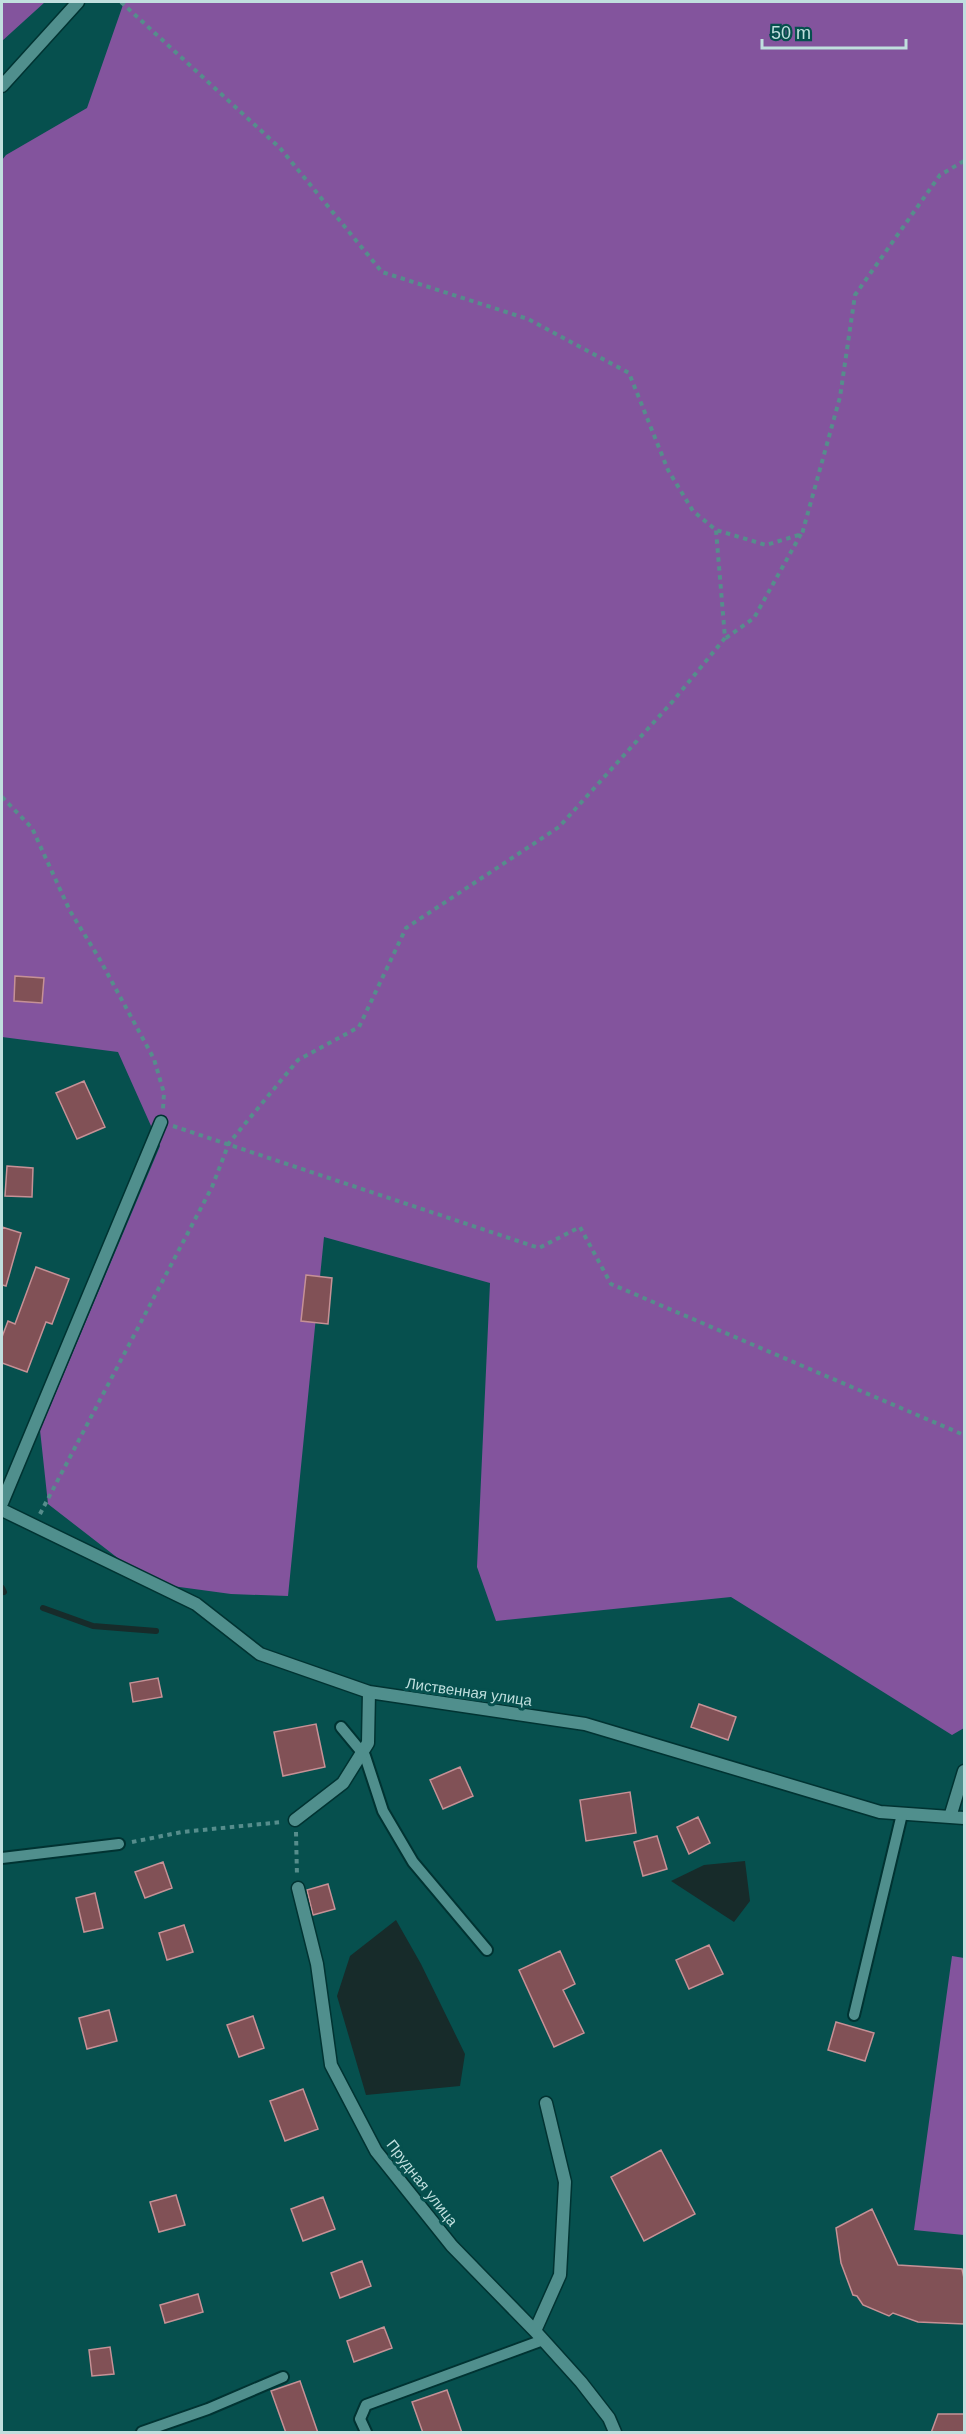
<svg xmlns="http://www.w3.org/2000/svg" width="966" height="2434" font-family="Arial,sans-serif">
	<rect width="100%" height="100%" fill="#06504e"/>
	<path fill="#83549d" d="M 2,2 L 45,2 L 2,41 Z
		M 124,2 L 964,2 L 964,1728 L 952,1735 L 731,1597 L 496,1621 L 477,1567 L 490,1283 L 324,1237 L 288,1596 L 231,1594 L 150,1583 L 48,1504 L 40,1430 L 160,1146 L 118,1052 L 2,1037 L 2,160 L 6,155 L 87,108 Z
		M 952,1956 L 964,1958 L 964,2235 L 914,2230 Z"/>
	<path fill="#172b2a" d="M 745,1861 L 750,1901 L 734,1922 L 671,1881 L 704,1865 Z
		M 396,1920 L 421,1964 L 465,2054 L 460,2086 L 366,2095 L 337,1996 L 350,1956 Z"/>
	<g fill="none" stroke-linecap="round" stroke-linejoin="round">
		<path stroke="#172b2a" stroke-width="6" d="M 2,1588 L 4,1592
			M 43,1608 L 93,1626 L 156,1631"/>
	</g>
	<path fill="#815156" stroke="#c69196" stroke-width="1.5" d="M 15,976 L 44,978 L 42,1003 L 14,1001 Z
		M 84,1081 L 105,1127 L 77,1139 L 56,1093 Z
		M 7,1166 L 33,1168 L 32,1197 L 5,1196 Z
		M 2,1227 L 21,1233 L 6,1286 L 2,1285 Z
		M 36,1267 L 69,1279 L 52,1324 L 46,1322 L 27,1372 L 2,1363 L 2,1337 L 8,1321 L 15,1324 Z
		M 306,1275 L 332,1278 L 328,1324 L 301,1321 Z
		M 158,1678 L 162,1697 L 133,1702 L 130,1683 Z
		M 699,1704 L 736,1717 L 728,1740 L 691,1727 Z
		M 316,1724 L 325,1767 L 283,1776 L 274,1732 Z
		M 460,1767 L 473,1796 L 443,1809 L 430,1780 Z
		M 630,1792 L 636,1833 L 586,1841 L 580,1800 Z
		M 698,1817 L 710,1843 L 689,1854 L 677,1827 Z
		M 657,1836 L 667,1869 L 643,1876 L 634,1842 Z
		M 163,1862 L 172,1888 L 145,1898 L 135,1872 Z
		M 328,1884 L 335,1909 L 313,1915 L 307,1890 Z
		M 95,1893 L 103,1928 L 84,1932 L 76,1898 Z
		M 184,1925 L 193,1952 L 167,1960 L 159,1933 Z
		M 709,1945 L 723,1974 L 689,1989 L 676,1960 Z
		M 560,1951 L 575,1984 L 563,1990 L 584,2033 L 554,2047 L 519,1970 Z
		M 109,2010 L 117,2041 L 87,2049 L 79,2018 Z
		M 253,2016 L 264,2048 L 239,2057 L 227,2025 Z
		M 836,2022 L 874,2033 L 865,2061 L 828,2050 Z
		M 303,2089 L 318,2129 L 285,2141 L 270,2101 Z
		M 661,2150 L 695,2214 L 644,2241 L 611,2177 Z
		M 176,2195 L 185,2225 L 159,2232 L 150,2202 Z
		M 323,2197 L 335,2229 L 303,2241 L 291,2209 Z
		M 872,2209 L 898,2265 L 962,2269 L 964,2278 L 964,2324 L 918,2322 L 893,2313 L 889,2316 L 863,2305 L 857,2296 L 853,2295 L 841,2263 L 836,2228 Z
		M 362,2261 L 371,2286 L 340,2298 L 331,2273 Z
		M 198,2294 L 203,2312 L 165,2323 L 160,2305 Z
		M 384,2327 L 392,2348 L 354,2362 L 347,2341 Z
		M 110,2347 L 114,2374 L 92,2376 L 89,2350 Z
		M 300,2381 L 318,2433 L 286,2433 L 271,2391 Z
		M 447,2390 L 462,2433 L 423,2433 L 412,2402 Z
		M 938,2414 L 964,2414 L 964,2433 L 931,2433 Z"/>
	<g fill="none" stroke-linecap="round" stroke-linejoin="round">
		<defs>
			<path id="lane" d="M 341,1727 L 365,1756 L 383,1811 L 413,1862 L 487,1950
				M 2,1858 L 119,1844
				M 854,2015 L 902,1814
				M 142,2432 L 208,2409 L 283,2377
				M 366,2432 L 360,2419 L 366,2405 L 543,2340"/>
			<path id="street" d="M 2,86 L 78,2
				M 2,1503 L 161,1122
				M 2,1510 L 196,1604 L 260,1654 L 369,1692 L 585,1724 L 880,1812 L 964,1818
				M 950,1817 L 964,1771
				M 295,1820 L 343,1783 L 368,1743 L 369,1692
				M 298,1888 L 317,1964 L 331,2065 L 376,2151 L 452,2246 L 535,2331 L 581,2382 L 609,2418 L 615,2432
				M 535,2331 L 560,2275 L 565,2182 L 546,2103"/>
		</defs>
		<use href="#lane" stroke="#003332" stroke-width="14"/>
		<use href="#street" stroke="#003332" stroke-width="15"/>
		<path stroke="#568d8c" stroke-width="4" stroke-dasharray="4.5 4.5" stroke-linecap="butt" d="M 121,2 L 280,148 L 382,272 L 528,319 L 629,373 L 668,470 L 693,511 L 716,530 L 766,545 L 802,534 L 840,397 L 855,295 L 940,175 L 964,161
			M 726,638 L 754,618 L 801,534
			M 2,797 L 32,828 L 70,911 L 99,958 L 154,1059 L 164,1093 L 163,1109
			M 173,1126 L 539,1248 L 580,1227 L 611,1284 L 964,1435
			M 40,1514 L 212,1187 L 229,1143 L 298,1060 L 359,1027 L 406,928 L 559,827 L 673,701 L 725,638 L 716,530
			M 296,1832 L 297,1876
			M 132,1842 L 182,1832 L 282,1822"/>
		<use href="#lane" stroke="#508f8d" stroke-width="10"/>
		<use href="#street" stroke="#508f8d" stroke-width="12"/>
	</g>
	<g text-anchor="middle" stroke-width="6" stroke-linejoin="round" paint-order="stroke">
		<g font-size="15" fill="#c0dfde" stroke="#06504e">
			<text transform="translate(469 1692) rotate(8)" y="5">Лиственная улица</text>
			<text transform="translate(422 2183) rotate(52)" y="5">Прудная улица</text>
		</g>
	</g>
	<rect width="966" height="2434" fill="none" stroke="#c0dfde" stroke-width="6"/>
	<path d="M762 39v9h144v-9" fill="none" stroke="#c0dfde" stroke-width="3"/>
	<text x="771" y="39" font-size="18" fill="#c0dfde" stroke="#06504e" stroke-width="4.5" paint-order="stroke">50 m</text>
</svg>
